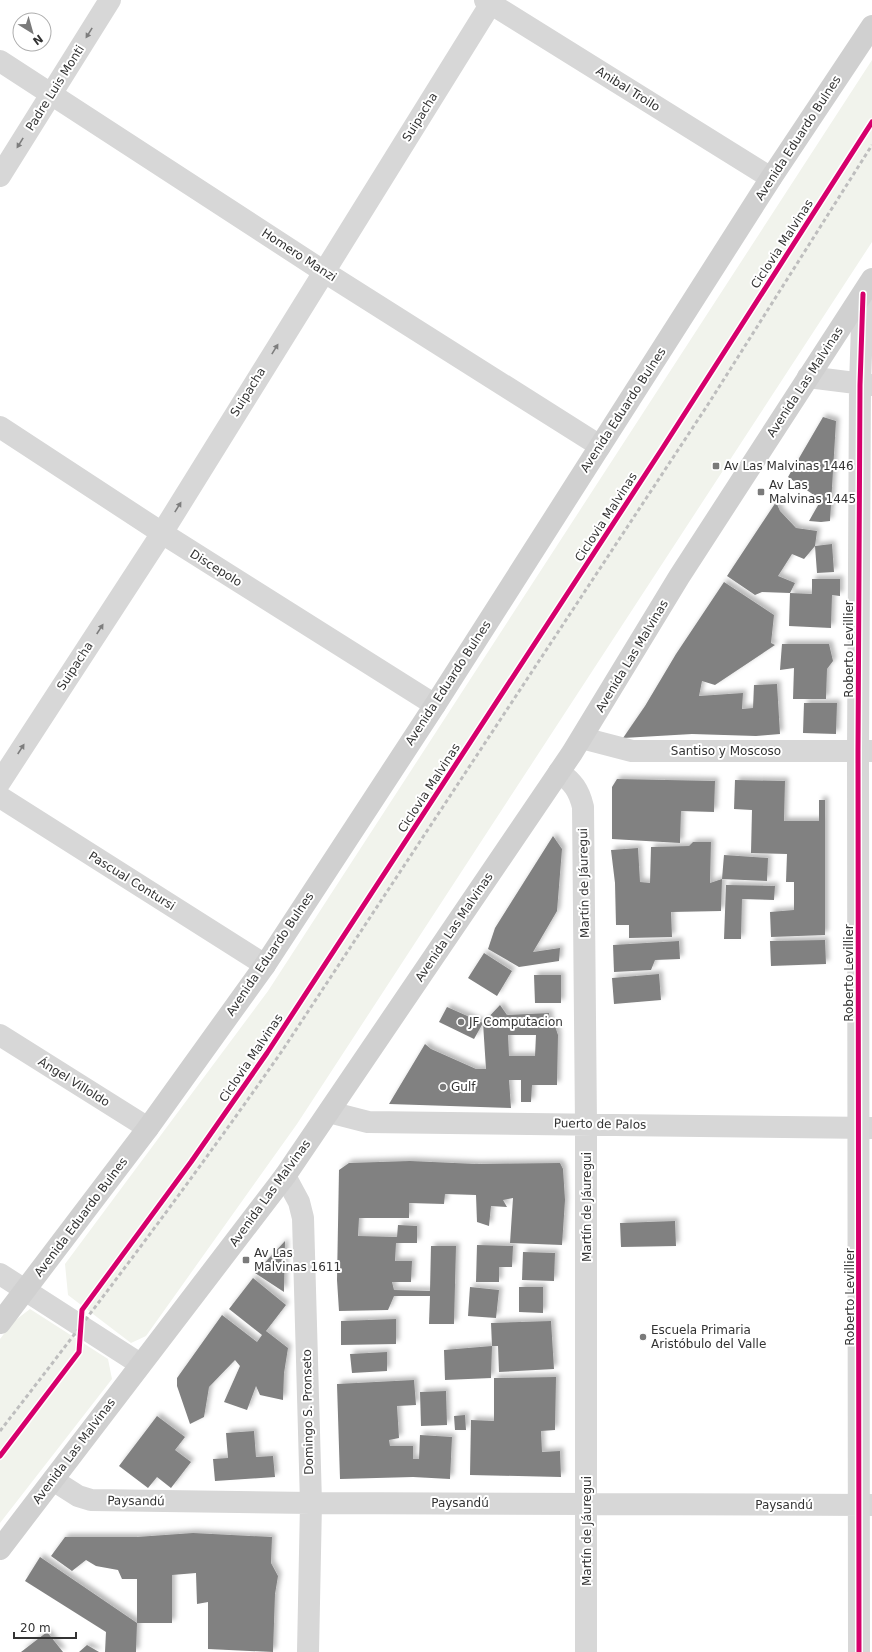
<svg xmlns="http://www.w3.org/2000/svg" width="872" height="1652" font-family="'DejaVu Sans',sans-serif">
	<defs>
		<filter id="shadow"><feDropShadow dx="3.5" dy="-3.5" stdDeviation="2" flood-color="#0004"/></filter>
	</defs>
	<rect width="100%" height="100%" fill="#fff"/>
	<path fill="#f1f3ec" d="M 872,60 L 872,242 L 297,1124 L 146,1336 L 131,1343 L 68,1295 L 65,1264 L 268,991 Z
		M 30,1309 L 108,1359 L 112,1379 L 0,1523 L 0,1339 L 13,1322 Z"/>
	<path fill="#818181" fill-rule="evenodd" filter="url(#shadow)" d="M 823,417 L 836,421 L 830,521 L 821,522 L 809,521 L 821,500 L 788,477 Z
		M 776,502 L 780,511 L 796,528 L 817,531 L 815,546 L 804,559 L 792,554 L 778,576 L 795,583 L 790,593 L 762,592 L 755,595 L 727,576 Z
		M 832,544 L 834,572 L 817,573 L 815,546 Z
		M 812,579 L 840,579 L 840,596 L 832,595 L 831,628 L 789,626 L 790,593 L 812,594 Z
		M 724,582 L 774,615 L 771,643 L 775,645 L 715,685 L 702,681 L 699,696 L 743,693 L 742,709 L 753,708 L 754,685 L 777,684 L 780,734 L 756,736 L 692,734 L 623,738 L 645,706 L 676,654 Z
		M 782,644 L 829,644 L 833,661 L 827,669 L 826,699 L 793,699 L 794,668 L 780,670 Z
		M 804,703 L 837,703 L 836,734 L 803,733 Z
		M 617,779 L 715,781 L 714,812 L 681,811 L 680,843 L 612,839 L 612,787 Z
		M 735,780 L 785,781 L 784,821 L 819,821 L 819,800 L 825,800 L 825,935 L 771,937 L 770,912 L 794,910 L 794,882 L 786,882 L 787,854 L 751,853 L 752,810 L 734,809 Z
		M 553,836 L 562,849 L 557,911 L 533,952 L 560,948 L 559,961 L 519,967 L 488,949 L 495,928 Z
		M 693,842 L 711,842 L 710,883 L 722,879 L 721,911 L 671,912 L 672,937 L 629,938 L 629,925 L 616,925 L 615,883 L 611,850 L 638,848 L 640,882 L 650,883 L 651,847 L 689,846 Z
		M 724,855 L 768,858 L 767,881 L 722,879 Z
		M 726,885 L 775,886 L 774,900 L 742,899 L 741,939 L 724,939 Z
		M 825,940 L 826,964 L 771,966 L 770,941 Z
		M 679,941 L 680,959 L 655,960 L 651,970 L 614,972 L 613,945 Z
		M 484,953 L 512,971 L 497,996 L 468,978 Z
		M 659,974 L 661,1000 L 614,1004 L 612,978 Z
		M 534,975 L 561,975 L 561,1003 L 535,1003 Z
		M 500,1005 L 507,1015 L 549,1013 L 550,1022 L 555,1026 L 558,1035 L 557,1085 L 532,1085 L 531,1102 L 521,1102 L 521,1080 L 509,1080 L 511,1108 L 389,1104 L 425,1044 L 431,1049 L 476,1069 L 486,1069 L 483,1023 ZM 508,1035 L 536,1035 L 535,1056 L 509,1056 Z
		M 447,1007 L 483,1023 L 474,1039 L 439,1022 Z
		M 410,1161 L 476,1164 L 560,1163 L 563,1169 L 565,1200 L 562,1245 L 510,1243 L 513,1198 L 503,1200 L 507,1207 L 491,1206 L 489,1226 L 477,1222 L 476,1195 L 445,1194 L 444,1204 L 409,1203 L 409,1218 L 359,1218 L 358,1236 L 397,1237 L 398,1225 L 417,1226 L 417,1243 L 396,1243 L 395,1261 L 412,1261 L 411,1282 L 392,1282 L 394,1290 L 430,1291 L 431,1246 L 456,1246 L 454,1324 L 429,1324 L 430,1296 L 394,1296 L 388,1310 L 339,1311 L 337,1280 L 339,1170 L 349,1163 Z
		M 675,1221 L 676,1246 L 621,1247 L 620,1223 Z
		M 285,1241 L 284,1292 L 255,1273 Z
		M 477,1245 L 513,1246 L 512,1267 L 499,1267 L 499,1282 L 476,1282 Z
		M 523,1252 L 555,1253 L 554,1281 L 522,1280 Z
		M 253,1278 L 286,1305 L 266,1331 L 288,1348 L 284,1373 L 283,1400 L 260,1395 L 256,1386 L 247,1410 L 224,1402 L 240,1366 L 235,1360 L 209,1387 L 204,1417 L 190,1424 L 177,1386 L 177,1378 L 222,1315 L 257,1342 L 262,1335 L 229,1309 Z
		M 470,1287 L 499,1290 L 496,1318 L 468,1316 Z
		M 519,1287 L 543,1287 L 543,1313 L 519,1312 Z
		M 396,1319 L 396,1344 L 341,1345 L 341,1321 Z
		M 551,1321 L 554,1369 L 499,1372 L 498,1346 L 492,1346 L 491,1323 Z
		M 492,1346 L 491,1378 L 445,1380 L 444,1350 Z
		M 387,1352 L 387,1371 L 352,1373 L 350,1354 Z
		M 556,1377 L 555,1430 L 541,1431 L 542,1452 L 560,1451 L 561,1477 L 470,1475 L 471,1420 L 494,1421 L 494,1378 Z
		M 414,1380 L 416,1405 L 397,1406 L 399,1438 L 389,1440 L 390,1446 L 413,1446 L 413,1459 L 419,1459 L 420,1435 L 452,1437 L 450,1479 L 413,1477 L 340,1479 L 337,1384 Z
		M 446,1391 L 447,1425 L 421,1426 L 420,1392 Z
		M 465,1415 L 466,1430 L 455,1430 L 454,1416 Z
		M 157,1416 L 185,1437 L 175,1450 L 191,1462 L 171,1488 L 157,1477 L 148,1488 L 119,1466 Z
		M 254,1431 L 256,1457 L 273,1456 L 275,1477 L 215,1481 L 213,1459 L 228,1458 L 226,1433 Z
		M 193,1533 L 272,1537 L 271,1563 L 278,1576 L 275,1594 L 273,1652 L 208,1649 L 208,1602 L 197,1604 L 196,1573 L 172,1575 L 172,1623 L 137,1623 L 136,1652 L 105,1652 L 106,1632 L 25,1581 L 40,1557 L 137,1623 L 137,1579 L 122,1579 L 118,1570 L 96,1566 L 86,1560 L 72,1571 L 51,1556 L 65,1537 L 137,1537 Z
		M 47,1632 L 63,1652 L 21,1652 Z
		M 87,1645 L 99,1652 L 79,1652 Z"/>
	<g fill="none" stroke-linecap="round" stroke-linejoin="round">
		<path stroke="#d7d7d7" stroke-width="22" d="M 485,0 L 771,178
			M 0,61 L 323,271 L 600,446
			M 0,176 L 110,0
			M 808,377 L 872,385
			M 0,427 L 162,533 L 435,705
			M 582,738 L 632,751 L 872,751
			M 559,772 C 573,782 579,790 583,807 L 586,1124 L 586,1652
			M 0,782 L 162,533 L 493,0
			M 0,797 L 265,965
			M 0,1035 L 148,1128
			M 329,1112 L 368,1122 L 872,1128
			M 285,1176 L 299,1202 L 303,1218 L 311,1503 L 308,1652
			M 0,1274 L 140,1364
			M 53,1480 L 78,1496 L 91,1500 L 311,1503 L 872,1505
			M 859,1652 L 858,751 L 860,385 L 863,294"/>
		<path stroke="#d0d0d0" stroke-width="22" d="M 0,1323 L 148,1128 L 265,965 L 435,705 L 771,178 L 872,26
			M 0,1549 L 285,1176 L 572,753 L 679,577 L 872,279"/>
		<path stroke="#bebebe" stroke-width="3" stroke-dasharray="4 3" stroke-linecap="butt" d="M 0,1431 C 97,1306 192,1180 282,1051 L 707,406 L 872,145"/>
		<defs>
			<path id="cycleway" d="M 0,1456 L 79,1352 L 82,1310 L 191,1162 L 267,1053 L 662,449 L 872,122
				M 859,1652 L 858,751 L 860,385 L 863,294"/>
		</defs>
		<use href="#cycleway" stroke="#fff" stroke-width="8"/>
		<use href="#cycleway" stroke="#d6006c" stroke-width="5"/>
	</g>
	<defs><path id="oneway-solid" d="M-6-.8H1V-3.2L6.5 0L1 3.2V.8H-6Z"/></defs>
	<g fill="#7d7d7d">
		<use href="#oneway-solid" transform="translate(89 33) rotate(122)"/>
		<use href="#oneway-solid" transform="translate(20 143) rotate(122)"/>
		<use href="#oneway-solid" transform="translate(275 349) rotate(-58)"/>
		<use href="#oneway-solid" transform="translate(178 507) rotate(-58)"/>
		<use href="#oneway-solid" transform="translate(100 629) rotate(-57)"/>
		<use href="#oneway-solid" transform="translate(21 749) rotate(-57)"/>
	</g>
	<g fill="#7a7a7a" stroke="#fff" stroke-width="1.5">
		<rect x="712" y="462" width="8" height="8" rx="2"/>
		<rect x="757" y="488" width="8" height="8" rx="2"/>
		<circle cx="461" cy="1022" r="4"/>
		<circle cx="443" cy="1087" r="4"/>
		<rect x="242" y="1256" width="8" height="8" rx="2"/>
		<circle cx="643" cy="1337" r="4"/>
	</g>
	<g text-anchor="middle" stroke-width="4" stroke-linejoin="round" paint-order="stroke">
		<g font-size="12" fill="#333" stroke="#fff">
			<text transform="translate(55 88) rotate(-58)" y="4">Padre Luis Monti</text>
			<text transform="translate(628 89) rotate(32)" y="4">Anibal Troilo</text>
			<text transform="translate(420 117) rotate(-58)" y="4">Suipacha</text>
			<text transform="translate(798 138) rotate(-57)" y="4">Avenida Eduardo Bulnes</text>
			<text transform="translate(782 244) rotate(-57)" y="4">Ciclovia Malvinas</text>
			<text transform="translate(299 255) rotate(33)" y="4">Homero Manzi</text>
			<text transform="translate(805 382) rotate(-57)" y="4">Avenida Las Malvinas</text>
			<text transform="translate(248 392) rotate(-58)" y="4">Suipacha</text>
			<text transform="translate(623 410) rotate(-57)" y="4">Avenida Eduardo Bulnes</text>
			<text transform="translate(606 517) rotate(-57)" y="4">Ciclovia Malvinas</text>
			<text transform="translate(216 568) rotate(32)" y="4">Discepolo</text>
			<text transform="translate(849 649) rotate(-90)" y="4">Roberto Levillier</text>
			<text transform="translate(632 656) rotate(-59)" y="4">Avenida Las Malvinas</text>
			<text transform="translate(75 666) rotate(-57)" y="4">Suipacha</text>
			<text transform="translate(448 683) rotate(-57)" y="4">Avenida Eduardo Bulnes</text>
			<text x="726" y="755">Santiso y Moscoso</text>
			<text transform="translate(429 788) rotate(-57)" y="4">Ciclovia Malvinas</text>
			<text transform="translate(132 881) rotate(32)" y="4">Pascual Contursi</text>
			<text transform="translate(584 883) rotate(-91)" y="4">Martín de Jáuregui</text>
			<text transform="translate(454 927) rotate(-56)" y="4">Avenida Las Malvinas</text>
			<text transform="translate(270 954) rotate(-56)" y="4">Avenida Eduardo Bulnes</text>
			<text transform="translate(849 973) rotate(-90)" y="4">Roberto Levillier</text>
			<text transform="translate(251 1058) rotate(-56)" y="4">Ciclovia Malvinas</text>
			<text transform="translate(74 1082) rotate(32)" y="4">Ángel Villoldo</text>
			<text transform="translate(600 1124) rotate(1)" y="4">Puerto de Palos</text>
			<text transform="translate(270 1193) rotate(-54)" y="4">Avenida Las Malvinas</text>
			<text transform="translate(587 1207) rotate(-90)" y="4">Martín de Jáuregui</text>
			<text transform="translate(81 1217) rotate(-53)" y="4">Avenida Eduardo Bulnes</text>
			<text transform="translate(850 1297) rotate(-90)" y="4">Roberto Levillier</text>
			<text transform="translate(308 1412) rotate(-91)" y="4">Domingo S. Pronseto</text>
			<text transform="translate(74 1451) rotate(-53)" y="4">Avenida Las Malvinas</text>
			<text transform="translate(136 1501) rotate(1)" y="4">Paysandú</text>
			<text x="460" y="1507">Paysandú</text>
			<text x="784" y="1509">Paysandú</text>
			<text transform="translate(587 1531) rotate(-90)" y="4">Martín de Jáuregui</text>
		</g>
		<g font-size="12" fill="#333" stroke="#fff" text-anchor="start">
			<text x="724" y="470">Av Las Malvinas 1446</text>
			<text x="769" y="489">Av Las<tspan x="769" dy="14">Malvinas 1445</tspan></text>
			<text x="469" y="1026">JF Computacion</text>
			<text x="451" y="1091">Gulf</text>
			<text x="254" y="1257">Av Las<tspan x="254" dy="14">Malvinas 1611</tspan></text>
			<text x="651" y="1334">Escuela Primaria<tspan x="651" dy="14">Aristóbulo del Valle</tspan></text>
		</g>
	</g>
	<g transform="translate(32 32) rotate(143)"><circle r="19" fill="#ffffff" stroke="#adadad"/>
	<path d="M0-3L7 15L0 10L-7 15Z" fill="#7a7a7a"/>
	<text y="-6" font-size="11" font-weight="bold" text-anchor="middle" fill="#333333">N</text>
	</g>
	<path d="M14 1632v6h62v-6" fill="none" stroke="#333333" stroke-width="2"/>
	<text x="20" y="1632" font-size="12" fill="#333333" stroke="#ffffff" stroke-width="3" paint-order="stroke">20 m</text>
</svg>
